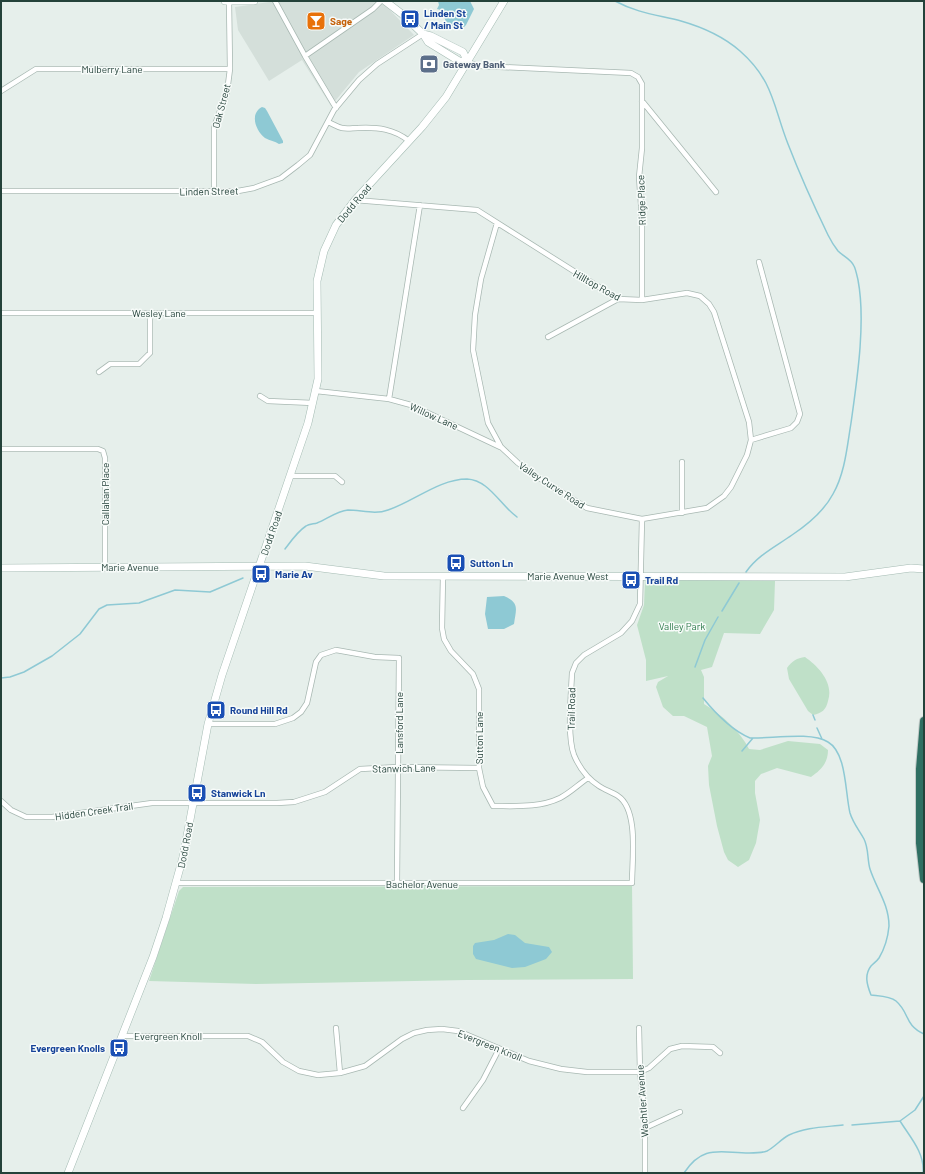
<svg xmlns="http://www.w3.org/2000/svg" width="925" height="1174" font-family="Barlow,sans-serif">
	<rect width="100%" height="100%" fill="#e6efeb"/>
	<path fill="#d4dfda" d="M 276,1 L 373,1 L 385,5 L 414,35 L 359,72 L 331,106 L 302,60 L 269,81 L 238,30 L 235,7 Z"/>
	<path fill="#bfe0c8" d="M 645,579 L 775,581 L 774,610 L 760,634 L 724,633 L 712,667 L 701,670 L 704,677 L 704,704 C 722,715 740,731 749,749 L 760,750 L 788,741 L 820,744 L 828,750 C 828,763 821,770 811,777 L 777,768 L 761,774 L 755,781 L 755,793 L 760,820 L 756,843 L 749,860 L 738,867 L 728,860 L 724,852 L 717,826 L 709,785 L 708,766 L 712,756 L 707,727 L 684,716 L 673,716 L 663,707 L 656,687 L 658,682 L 668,676 L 646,681 L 646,660 L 637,625 L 644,605 Z
		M 805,657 C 819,667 834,683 828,701 C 826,710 822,713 813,715 L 808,711 L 789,679 L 787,668 C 792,661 797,658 805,657 Z
		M 632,883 L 633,979 L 467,980 L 256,984 L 149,981 L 179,891 L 183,887 L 627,886 Z"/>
	<path fill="#8ec9d4" d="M 438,1 L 470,1 L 474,9 L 466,25 L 463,28 L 455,29 L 447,24 L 441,10 L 437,9 L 439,5 Z
		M 262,107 L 265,108 L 267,111 L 283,141 L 283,143 L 279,144 C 275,141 270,141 265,138 C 256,131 249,114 262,107 Z
		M 504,596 C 520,603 516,609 514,624 L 504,629 L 488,629 L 485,614 L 487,597 Z
		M 508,934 L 515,935 L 525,943 L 549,947 L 552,952 L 546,959 L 525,967 L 512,968 L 476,959 L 473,954 L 473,946 L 475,943 L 494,940 Z"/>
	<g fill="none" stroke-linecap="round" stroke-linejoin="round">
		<path stroke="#8ec9d4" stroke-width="1.5" d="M 615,1 C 637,13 658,15 681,21 C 702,27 724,37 740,51 C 774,81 773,106 788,144 C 800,175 814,206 828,235 C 831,241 834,246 838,251 C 843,256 851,259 854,266 C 856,270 857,276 858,280 C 866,322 857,380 851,423 C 847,447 845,473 833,494 C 824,511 807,525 792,535 C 775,547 758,555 746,572
			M 285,549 C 291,541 298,531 306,526 C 309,524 314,524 317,523 C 327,519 337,511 348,510 C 361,510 375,515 388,510 C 413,502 439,479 467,479 C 489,480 500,505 517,517
			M 722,611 L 739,583
			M 695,667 L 705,640 L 718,617
			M 1,678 L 10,677 L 24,672 L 52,656 L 80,634 L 99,609 L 107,605 L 139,603 L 175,590 L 210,592 L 243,578
			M 703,698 C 716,714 731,730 750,738 C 770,739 811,731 828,742 C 847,753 845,793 850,813 C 853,823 859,830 864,839 C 869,849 867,859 870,869 C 876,888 889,904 889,926 C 888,937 885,948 879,958 C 877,961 874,963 871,966 C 864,975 867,985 871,995 C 879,996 890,996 896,1001 C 910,1013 904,1025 924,1034
			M 813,715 L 815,720
			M 817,728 L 822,739
			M 742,751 L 753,738
			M 900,1121 C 910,1137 925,1153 923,1173
			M 852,1125 L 900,1121 L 915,1110 L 924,1096
			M 684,1173 C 703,1144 720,1153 749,1153 C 754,1153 762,1153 767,1151 C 775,1147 781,1139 789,1135 C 805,1127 826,1127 843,1125"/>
		<defs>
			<path id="street" d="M 275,1 L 305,56 L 336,108
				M 305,56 L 373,9 L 381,1
				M 468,62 L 479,66 L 631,73 L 638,77 L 642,84 L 642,148 L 639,177 L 642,219 L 642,300
				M 1,91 L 36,69 L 230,69
				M 642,101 L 716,192
				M 328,122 C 333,124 337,127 342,128 C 347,129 353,128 358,128 C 378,127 394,129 409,141
				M 1,191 L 238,191 L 254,188 L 281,178 L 298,165 L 310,155 L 334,110 L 359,80 L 377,64 L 423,34
				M 214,191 L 214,127 L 227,92 L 230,69 L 229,1
				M 355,200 L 477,210 L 618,299 L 642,300 L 687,293 L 700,296 L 709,304 L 714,312 L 749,422 L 751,440
				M 497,223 L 481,279 L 475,315 L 473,350 L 488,423 L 501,447 L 518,463 L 528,471 L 587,508 L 642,519 L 707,508 L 724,496 L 731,487 L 747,455 L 751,440 L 791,428 L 797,422 L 800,414 L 759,262
				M 1,313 L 317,313
				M 548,337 L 618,299
				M 99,372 L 110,364 L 139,364 L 150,353 L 150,314
				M 316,391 L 389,399 L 411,405 L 500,447
				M 260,396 L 268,401 L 313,403
				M 389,399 L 420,205
				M 1,449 L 98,449 L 103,451 L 105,458 L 105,567
				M 290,476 L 335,476 L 342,482
				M 682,513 L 682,462
				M 443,576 L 442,628 L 444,639 L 451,651 L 473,674 L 479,689 L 479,768 L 483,787 L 493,806 C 516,806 539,808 560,798 C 570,793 579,784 588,778
				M 208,724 L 275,724 L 293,718 L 301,712 L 307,703 L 316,662 L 321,655 L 336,650 L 375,657 L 399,658 L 397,884
				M 1,801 L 11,810 L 26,817 L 52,817 L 152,803 L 277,803 L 294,802 L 325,792 L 360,769 L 398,767 L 479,768
				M 177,883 L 632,883 C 632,860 639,810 618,796 C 612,792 605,790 599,786 C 588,779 579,767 574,755 C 567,737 571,695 572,673 L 576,663 L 584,655 L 621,633 L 632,621 L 640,604 L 642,519
				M 336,1028 L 340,1073
				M 639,1028 L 640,1072 L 645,1118 L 645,1173
				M 122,1036 L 248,1036 L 262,1042 L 283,1062 L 299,1071 L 318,1075 L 340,1073 L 365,1066 L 402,1039 L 414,1033 L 427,1030 L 442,1029 L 458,1031 L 529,1061 L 561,1069 L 587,1072 L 640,1072 L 649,1068 L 670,1049 L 682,1046 L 713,1047 L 720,1053
				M 463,1108 L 483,1080 L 499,1049
				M 645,1128 L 680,1112"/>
			<path id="secondary" d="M 225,1 L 254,1
				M 385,1 L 402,14 L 423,34 L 428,42 L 459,61 L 468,62
				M 423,34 L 431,36 L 463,52 L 468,62
				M 1,568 L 305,566 L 384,576 L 845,577 L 911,568 L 924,569
				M 68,1173 L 153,957 L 166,918 L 183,857 L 208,724 L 222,675 L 308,423 L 318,379 L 317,281 L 324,251 L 336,225 L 355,200 L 422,127 L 446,97 L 504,1"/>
			<path id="highway" d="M 924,721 L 920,769 L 920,843 L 924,879"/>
		</defs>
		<use href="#street" stroke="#a8b8b2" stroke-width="6"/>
		<use href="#secondary" stroke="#a4bbb3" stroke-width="8"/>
		<use href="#highway" stroke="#c2cac8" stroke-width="10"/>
		<use href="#street" stroke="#fff" stroke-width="4.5"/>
		<use href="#secondary" stroke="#fff" stroke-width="7"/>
		<use href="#highway" stroke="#2f6f62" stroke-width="8"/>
	</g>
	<defs>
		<symbol id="bus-square" viewBox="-11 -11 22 22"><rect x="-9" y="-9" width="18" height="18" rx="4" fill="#1a4fb4" stroke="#f7fbf9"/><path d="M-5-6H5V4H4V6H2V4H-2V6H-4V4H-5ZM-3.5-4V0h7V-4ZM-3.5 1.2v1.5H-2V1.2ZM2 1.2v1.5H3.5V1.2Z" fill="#fff"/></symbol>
		<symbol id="bar-square" viewBox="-11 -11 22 22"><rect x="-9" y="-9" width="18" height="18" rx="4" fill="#e8710a" stroke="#f7fbf9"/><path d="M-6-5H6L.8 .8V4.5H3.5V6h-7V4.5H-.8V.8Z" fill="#fff"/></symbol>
		<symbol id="bank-square" viewBox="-11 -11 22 22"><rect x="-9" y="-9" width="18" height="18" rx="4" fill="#5c6f8a" stroke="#f7fbf9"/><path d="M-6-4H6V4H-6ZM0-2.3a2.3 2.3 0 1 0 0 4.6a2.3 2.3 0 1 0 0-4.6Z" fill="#fff"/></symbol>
	</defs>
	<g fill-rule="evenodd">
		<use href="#bus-square" x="399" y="8" width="22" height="22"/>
		<use href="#bar-square" x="305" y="10" width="22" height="22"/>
		<use href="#bank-square" x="418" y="53" width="22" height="22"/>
		<use href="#bus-square" x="445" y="552" width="22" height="22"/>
		<use href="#bus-square" x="250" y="563" width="22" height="22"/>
		<use href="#bus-square" x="620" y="569" width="22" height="22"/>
		<use href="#bus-square" x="205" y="699" width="22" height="22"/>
		<use href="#bus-square" x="186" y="782" width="22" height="22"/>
		<use href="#bus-square" x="108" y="1037" width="22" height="22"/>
	</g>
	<g text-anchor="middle" stroke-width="3" stroke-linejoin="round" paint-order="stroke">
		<g font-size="10" font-weight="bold" fill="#164399" stroke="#f7fbf9" text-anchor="start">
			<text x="424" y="17">Linden St<tspan x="424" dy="12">/ Main St</tspan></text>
			<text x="470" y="567">Sutton Ln</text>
			<text x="275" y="578">Marie Av</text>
			<text x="645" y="584">Trail Rd</text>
			<text x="230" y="714">Round Hill Rd</text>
			<text x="211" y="797">Stanwick Ln</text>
			<text x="105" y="1052" text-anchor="end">Evergreen Knolls</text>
		</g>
		<g font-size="10" font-weight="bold" fill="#c56008" stroke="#f7fbf9" text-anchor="start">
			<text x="330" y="25">Sage</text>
		</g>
		<g font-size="10" font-weight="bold" fill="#4e5e75" stroke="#f7fbf9" text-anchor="start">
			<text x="443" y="68">Gateway Bank</text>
		</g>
		<g font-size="10" fill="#24423a" stroke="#f7fbf9">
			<text x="112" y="73">Mulberry Lane</text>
			<text transform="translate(221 106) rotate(-75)" y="4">Oak Street</text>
			<text transform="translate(209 191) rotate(-1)" y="4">Linden Street</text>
			<text transform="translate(641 200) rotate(-92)" y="4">Ridge Place</text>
			<text transform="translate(354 203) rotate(-50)" y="4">Dodd Road</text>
			<text transform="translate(597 285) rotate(29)" y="4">Hilltop Road</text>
			<text x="159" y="317">Wesley Lane</text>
			<text transform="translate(434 416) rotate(24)" y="4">Willow Lane</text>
			<text transform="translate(552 485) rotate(33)" y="4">Valley Curve Road</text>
			<text transform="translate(105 494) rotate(-90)" y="4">Callahan Place</text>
			<text transform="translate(271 533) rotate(-71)" y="4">Dodd Road</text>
			<text x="130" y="571">Marie Avenue</text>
			<text x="568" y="580">Marie Avenue West</text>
			<text transform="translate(571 709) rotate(-89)" y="4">Trail Road</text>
			<text transform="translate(399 723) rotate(-90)" y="4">Lansford Lane</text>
			<text transform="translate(479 738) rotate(-90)" y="4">Sutton Lane</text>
			<text transform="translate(404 768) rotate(-1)" y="4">Stanwich Lane</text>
			<text transform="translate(94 811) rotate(-8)" y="4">Hidden Creek Trail</text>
			<text transform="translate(185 845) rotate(-79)" y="4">Dodd Road</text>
			<text x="422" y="888">Bachelor Avenue</text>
			<text x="168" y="1040">Evergreen Knoll</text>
			<text transform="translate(490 1045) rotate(22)" y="4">Evergreen Knoll</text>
			<text transform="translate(642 1101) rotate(-94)" y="4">Wachtler Avenue</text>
		</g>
		<g font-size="10" fill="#2d7a4b" stroke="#f7fbf9">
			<text x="682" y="630">Valley Park</text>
		</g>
	</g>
	<rect width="925" height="1174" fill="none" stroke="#24423a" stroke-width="4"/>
</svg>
